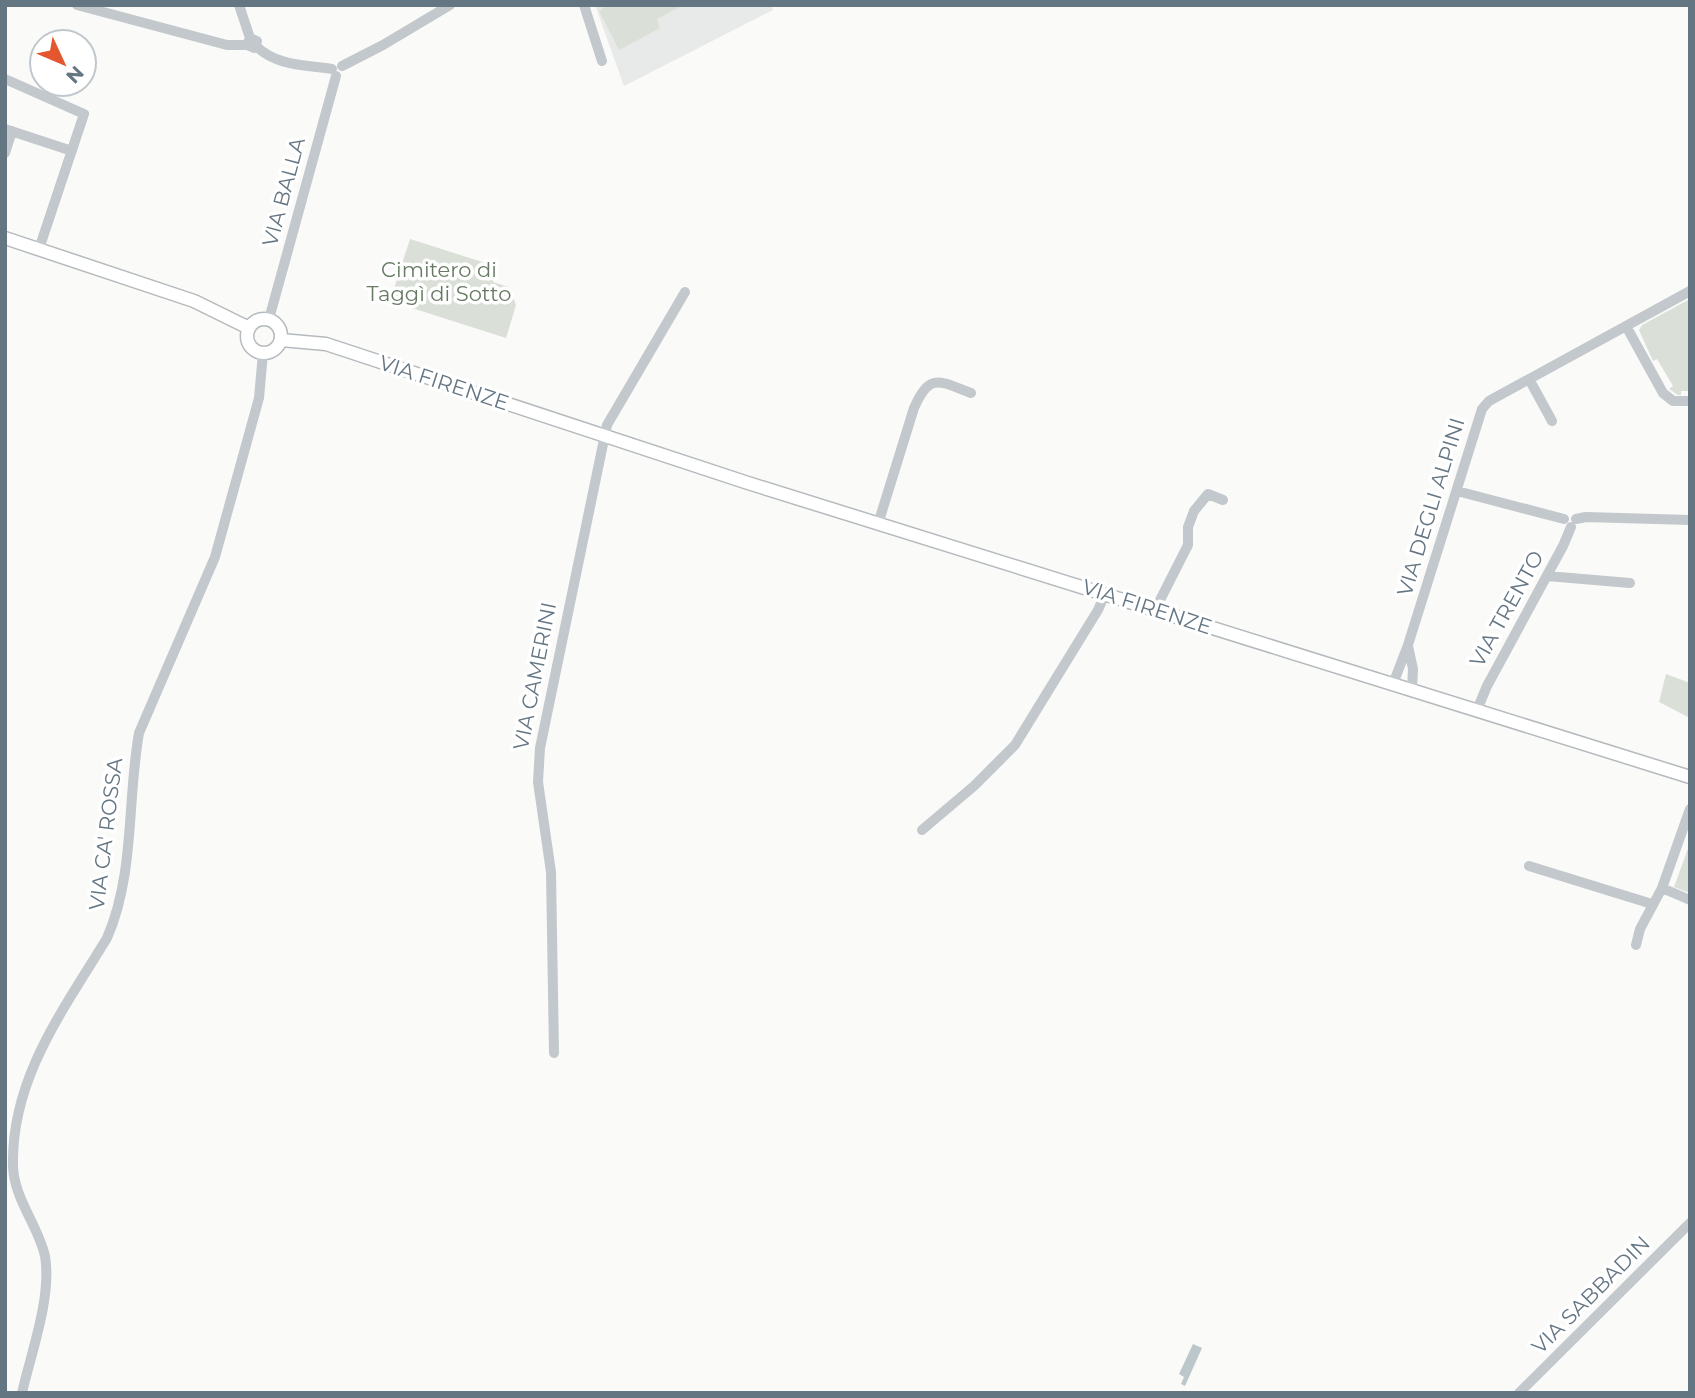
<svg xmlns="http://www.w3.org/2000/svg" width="1695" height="1398" font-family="Montserrat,sans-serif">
	<rect width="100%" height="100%" fill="#fafaf8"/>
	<path fill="#e8e9e9" d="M 595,5 L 771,5 L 773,10 L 624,86 Z"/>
	<path fill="#dadfd7" d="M 609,5 L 683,5 L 657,19 L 660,28 L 619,50 L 599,11 Z
		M 410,239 L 498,267 L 493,282 L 509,287 L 516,305 L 506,338 L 390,301 Z
		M 1690,299 L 1690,391 L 1681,391 L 1681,395 L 1678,395 L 1669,389 L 1673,386 L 1657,359 L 1653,361 L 1639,330 L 1642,325 Z
		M 1666,674 L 1690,683 L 1690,718 L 1659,702 Z
		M 1690,843 L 1690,893 L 1674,887 Z"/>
	<path fill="#bbc7cb" d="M 1193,1344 L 1202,1348 L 1185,1386 L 1181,1384 L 1184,1377 L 1179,1374 Z"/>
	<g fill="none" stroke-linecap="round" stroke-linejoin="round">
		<defs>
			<path id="major" d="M 5,238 L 194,301 L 249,328
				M247 336a17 17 0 1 1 34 0a17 17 0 1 1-34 0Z
				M 281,340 L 326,344 L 748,483 L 1690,777"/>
		</defs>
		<use href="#major" stroke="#b5babe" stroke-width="15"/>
		<path stroke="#c3c8cc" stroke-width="10" d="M 77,5 L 227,45 L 247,45 L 254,48 L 257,41 L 250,38 L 247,45
			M 239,5 L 250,38
			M 584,5 L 602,61
			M 256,46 C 276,66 306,65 332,69
			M 342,66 L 383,45 L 450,5
			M 5,79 L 84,114 L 39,249
			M 5,129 L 72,151
			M 5,153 L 12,131
			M 269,319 L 336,76
			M 1626,326 L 1663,393 L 1673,401 L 1690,401
			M 1529,379 L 1552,421
			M 1457,491 L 1564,519
			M 1576,519 L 1586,517 L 1690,520
			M 878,524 L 914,408 C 930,372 939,381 971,393
			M 1547,576 L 1630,583
			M 1155,610 L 1188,545 L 1188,527 L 1194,511 L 1208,494 L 1223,500
			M 1408,646 L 1413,669 L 1412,689
			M 1393,684 L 1408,645 L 1482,409 L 1489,401 L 1690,291
			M 1477,710 L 1487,686 L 1563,546 L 1571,527
			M 922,830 L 974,786 L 1015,745 L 1098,610 L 1105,594
			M 1529,866 L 1652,904
			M 1662,888 L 1690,900
			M 1636,945 L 1640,929 L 1662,888 L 1690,809
			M 554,1053 L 551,872 L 538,782 L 540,748 L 607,425 L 685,292
			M 22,1393 C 31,1353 52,1297 45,1256 C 38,1225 14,1199 13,1166 C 11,1078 64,1009 107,938 C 135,874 127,800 139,733 L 215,557 L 259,398 L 263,353
			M 1519,1393 L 1690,1223"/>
		<use href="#major" stroke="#fff" stroke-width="12"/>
	</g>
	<g text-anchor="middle" stroke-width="7" stroke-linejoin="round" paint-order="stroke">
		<g font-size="21" fill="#657683" stroke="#fff">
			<text transform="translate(284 192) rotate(-75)" y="7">VIA BALLA</text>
			<text transform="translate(444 383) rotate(18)" y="7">VIA FIRENZE</text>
			<text transform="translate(1431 507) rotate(-73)" y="7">VIA DEGLI ALPINI</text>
			<text transform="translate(1147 607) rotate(18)" y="7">VIA FIRENZE</text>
			<text transform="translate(1507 609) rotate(-61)" y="7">VIA TRENTO</text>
			<text transform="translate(535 676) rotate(-79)" y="7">VIA CAMERINI</text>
			<text transform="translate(106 834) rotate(-83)" y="7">VIA CA' ROSSA</text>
			<text transform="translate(1591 1295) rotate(-45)" y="7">VIA SABBADIN</text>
		</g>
		<g font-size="21" fill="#687a64" stroke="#fff">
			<text x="439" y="277">Cimitero di<tspan x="439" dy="24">Taggì di Sotto</tspan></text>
		</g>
	</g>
	<rect width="1695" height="1398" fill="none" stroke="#657683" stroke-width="14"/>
	<g transform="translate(63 63) rotate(134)"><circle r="33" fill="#ffffff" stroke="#c1c8cd" stroke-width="2"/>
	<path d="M0-5L12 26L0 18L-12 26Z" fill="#e4572e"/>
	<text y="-10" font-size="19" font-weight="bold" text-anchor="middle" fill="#657683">N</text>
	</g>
</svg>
